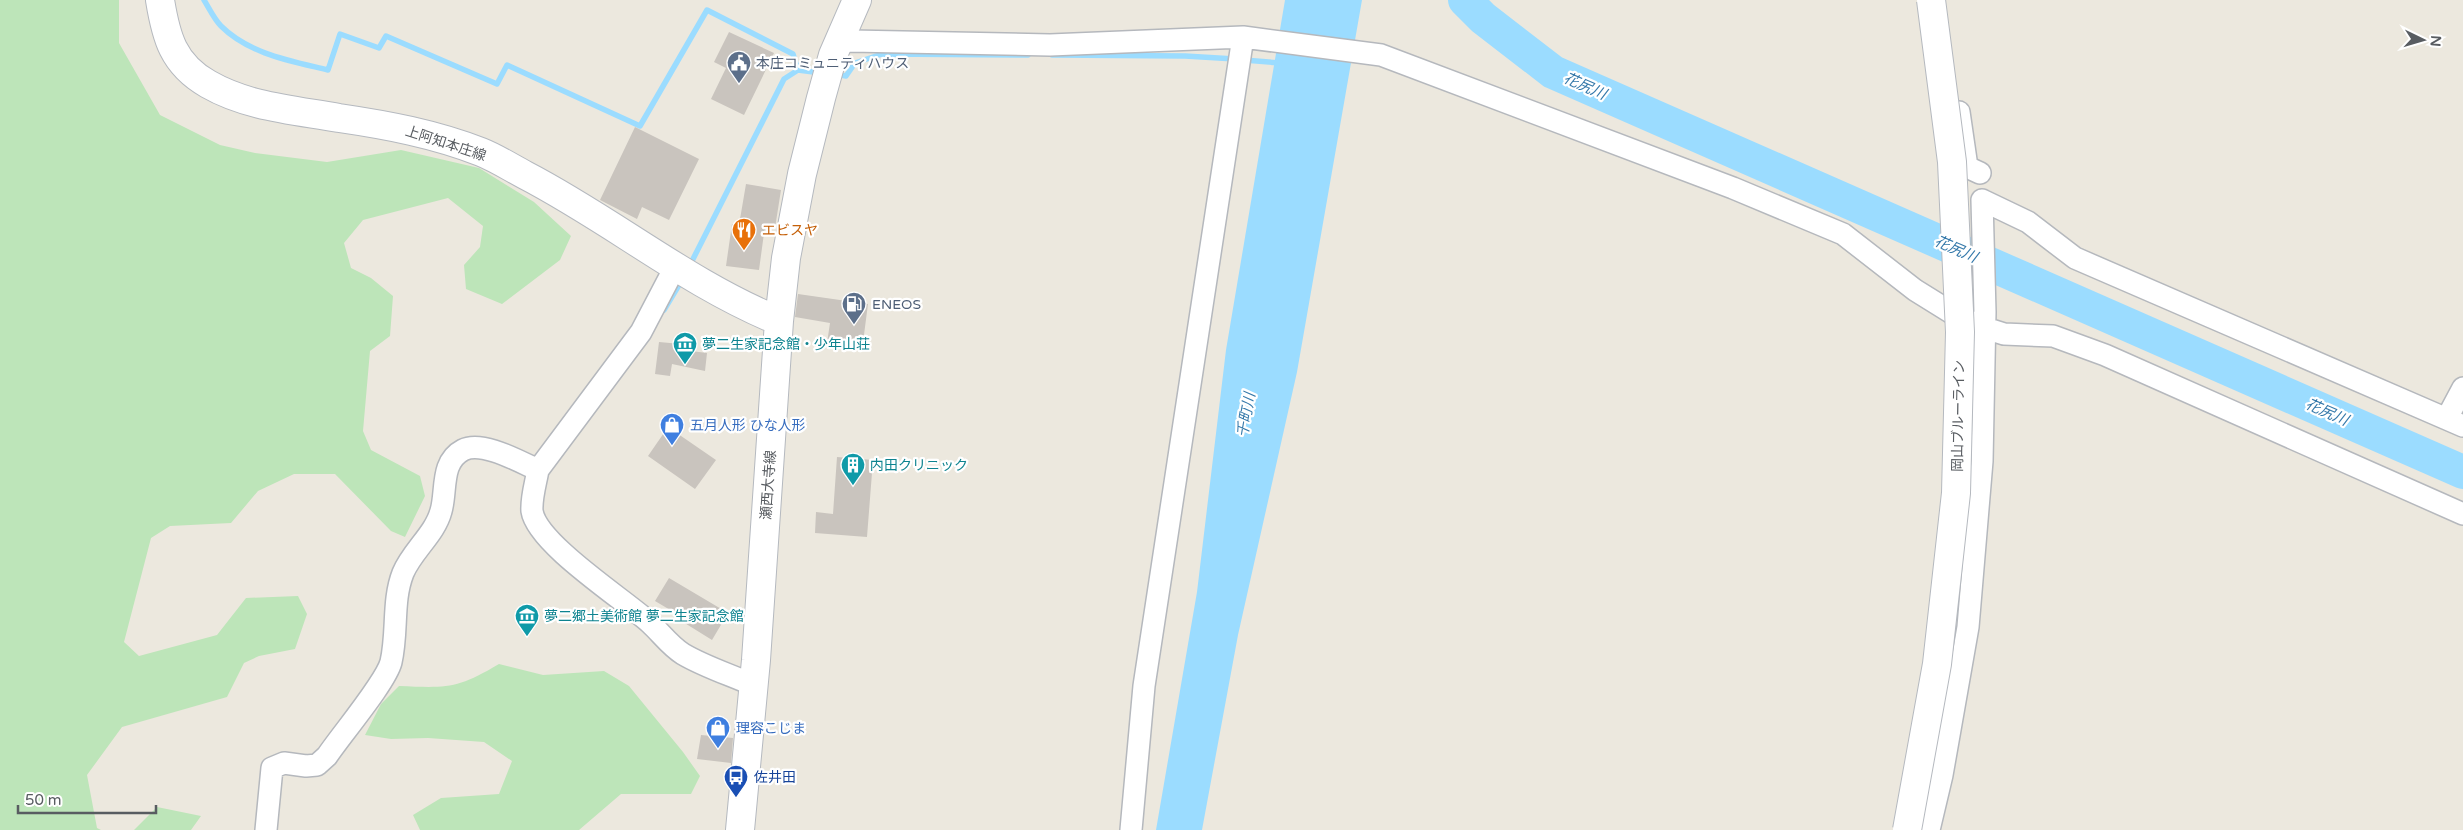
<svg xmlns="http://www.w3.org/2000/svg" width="2463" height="830" font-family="'Varela Round','Noto Sans JP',sans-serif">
	<rect width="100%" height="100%" fill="#ece8de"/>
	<path fill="#bde5b9" d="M 0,0 L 119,0 L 119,43 L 160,115 L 220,145 L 255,153 L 327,162 L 401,150 L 479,168 L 534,202 L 571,236 L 560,260 L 502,304 L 466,289 L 464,265 L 480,247 L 483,226 L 448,198 L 363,220 L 344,243 L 351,268 L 371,278 L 393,296 L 390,336 L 370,351 L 363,431 L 371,450 L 420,476 L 425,496 L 405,537 L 391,531 L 335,474 L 294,474 L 258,491 L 231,523 L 170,526 L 151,538 L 124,642 L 139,656 L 217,635 L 246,598 L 298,596 L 307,614 L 295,649 L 259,656 L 244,663 L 227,697 L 122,727 L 87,775 L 97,828 L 101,830 L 0,830 Z
		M 499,664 L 543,675 L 604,671 L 629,686 L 683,752 L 700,776 L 691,794 L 621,794 L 579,830 L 420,830 L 413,815 L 441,798 L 499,794 L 512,761 L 484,742 L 428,738 L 391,739 L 365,735 L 381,704 L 399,686 C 447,688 457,689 499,664 Z
		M 157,807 L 201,816 L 191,830 L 134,830 Z"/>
	<path fill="#9bdcff" d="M 1285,0 L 1362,0 L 1297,372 L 1238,635 L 1202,830 L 1156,830 L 1197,592 L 1226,350 Z"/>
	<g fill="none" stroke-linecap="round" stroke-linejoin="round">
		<path stroke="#9bdcff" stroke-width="5.5" d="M 204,0 C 209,8 214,19 221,26 C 249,54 291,61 328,70 L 340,34 L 379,48 L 386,36 L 497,84 L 507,65 L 640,126 L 707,10 L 793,54 L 798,70
			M 1052,55 L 1185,56 L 1235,59
			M 1244,60 L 1280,63
			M 835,74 L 846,76 L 855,63 L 882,54 L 1028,55
			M 689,267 L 784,79 L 798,70 L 821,73
			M 664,310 L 682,280"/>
		<path stroke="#9bdcff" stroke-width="34" d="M 1465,0 L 1483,18 L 1553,72 L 2463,472"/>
	</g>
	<path fill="#c9c4be" d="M 729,32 L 774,53 L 744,115 L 711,99 L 726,68 L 714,62 Z
		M 635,127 L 699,159 L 669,220 L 642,207 L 637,219 L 600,200 Z
		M 746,184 L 781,190 L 775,228 L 765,226 L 759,270 L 726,266 L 732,224 L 739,225 Z
		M 798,294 L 868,304 L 862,350 L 838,347 L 839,345 L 827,343 L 830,323 L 795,317 Z
		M 659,342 L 692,345 L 691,351 L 707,353 L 705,371 L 672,364 L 670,376 L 655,374 Z
		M 668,427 L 716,460 L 695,489 L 648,456 Z
		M 837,457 L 873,460 L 867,537 L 815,533 L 816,512 L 833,514 Z
		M 669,578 L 728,613 L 712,640 L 675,617 L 677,614 L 655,601 Z
		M 701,735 L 733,738 L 731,763 L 697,759 Z"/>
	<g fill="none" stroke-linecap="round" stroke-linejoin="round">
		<defs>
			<path id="minor" d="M 1243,37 L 1381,55 L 1733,188 L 1843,234 L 1915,290 L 1952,313 L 1985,328 L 2004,334 L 2053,336 L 2105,355 L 2463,514
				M 838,42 L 851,41 L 1050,45 L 1243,37 L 1144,686 L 1131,830
				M 1959,112 L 1967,167 L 1980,173
				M 1982,200 L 2028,222 L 2075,258 L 2463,426
				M 2447,418 L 2463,388
				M 538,470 C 536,482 531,498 532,511 C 537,544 625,600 650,623 C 661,633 670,646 683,654 C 705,667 731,675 753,685
				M 266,830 L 272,768 L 284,763 L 306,766 L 317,765 L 327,756 C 341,735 386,682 391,662 C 398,632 392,601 403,573 C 412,551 435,534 441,511 C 447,491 440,462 463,450 C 482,440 520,462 538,470 L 641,332 L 675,267
				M 1929,830 L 1942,775 L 1968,627 L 1982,461 L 1985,312 L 1982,200"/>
			<path id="secondary" d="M 160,0 C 166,37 173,64 208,84 C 248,107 294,110 339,118 C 387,125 435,134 481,152 C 496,158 510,167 525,175 C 612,220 688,284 779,321
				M 740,830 L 756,660 L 779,321 L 786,258 L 802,174 L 821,98 L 833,55 L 857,0"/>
		</defs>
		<use href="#minor" stroke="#b5b8bd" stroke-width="24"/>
		<use href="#secondary" stroke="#b5b9bf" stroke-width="30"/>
		<use href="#minor" stroke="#fff" stroke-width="21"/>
		<use href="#secondary" stroke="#fff" stroke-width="28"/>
		<defs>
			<path id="secondary-bridge" d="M 1907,830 L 1937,664 L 1956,493 L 1960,332 L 1952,162 L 1931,0"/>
		</defs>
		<use href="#secondary-bridge" stroke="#b5b9bf" stroke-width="30" stroke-linecap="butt"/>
		<use href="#secondary-bridge" stroke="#fff" stroke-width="28"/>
	</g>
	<defs>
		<symbol id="civic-pin" viewBox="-11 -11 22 30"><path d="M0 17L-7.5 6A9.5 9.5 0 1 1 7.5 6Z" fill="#5c6f8a" stroke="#fff"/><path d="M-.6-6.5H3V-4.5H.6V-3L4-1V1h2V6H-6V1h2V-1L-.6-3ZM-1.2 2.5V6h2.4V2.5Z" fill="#fff"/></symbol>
		<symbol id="restaurant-pin" viewBox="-11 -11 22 30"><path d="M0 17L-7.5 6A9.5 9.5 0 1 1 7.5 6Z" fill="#e8710a" stroke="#fff"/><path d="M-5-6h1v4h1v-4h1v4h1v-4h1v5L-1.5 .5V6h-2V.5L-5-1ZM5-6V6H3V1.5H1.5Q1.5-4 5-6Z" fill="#fff"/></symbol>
		<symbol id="fuel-pin" viewBox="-11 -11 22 30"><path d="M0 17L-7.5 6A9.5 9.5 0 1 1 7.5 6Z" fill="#5c6f8a" stroke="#fff"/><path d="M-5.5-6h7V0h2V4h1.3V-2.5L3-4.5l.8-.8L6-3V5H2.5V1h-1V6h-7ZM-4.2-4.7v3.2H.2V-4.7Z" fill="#fff"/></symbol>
		<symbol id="museum-pin" viewBox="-11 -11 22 30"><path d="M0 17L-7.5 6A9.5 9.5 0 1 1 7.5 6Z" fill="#0f9aa8" stroke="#fff"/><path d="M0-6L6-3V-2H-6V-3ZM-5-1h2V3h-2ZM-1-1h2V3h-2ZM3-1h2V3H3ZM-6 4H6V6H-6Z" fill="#fff"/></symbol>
		<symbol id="shop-pin" viewBox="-11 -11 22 30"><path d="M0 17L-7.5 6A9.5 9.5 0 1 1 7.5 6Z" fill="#3f7fe0" stroke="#fff"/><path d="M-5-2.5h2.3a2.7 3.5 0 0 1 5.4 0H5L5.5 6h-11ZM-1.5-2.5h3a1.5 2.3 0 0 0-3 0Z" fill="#fff"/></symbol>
		<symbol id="building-pin" viewBox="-11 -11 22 30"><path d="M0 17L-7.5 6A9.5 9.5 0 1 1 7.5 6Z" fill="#0f9aa8" stroke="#fff"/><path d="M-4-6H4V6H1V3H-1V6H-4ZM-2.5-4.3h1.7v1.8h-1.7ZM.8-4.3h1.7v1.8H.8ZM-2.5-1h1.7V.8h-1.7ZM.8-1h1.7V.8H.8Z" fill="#fff"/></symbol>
		<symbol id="bus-pin" viewBox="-11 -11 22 30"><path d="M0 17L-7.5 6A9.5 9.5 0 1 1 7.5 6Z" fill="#1a4fb4" stroke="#fff"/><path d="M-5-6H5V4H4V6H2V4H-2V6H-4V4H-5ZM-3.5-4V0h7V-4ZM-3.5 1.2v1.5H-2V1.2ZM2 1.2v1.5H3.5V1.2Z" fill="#fff"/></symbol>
	</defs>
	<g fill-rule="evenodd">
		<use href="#civic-pin" x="725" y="49" width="28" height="38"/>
		<use href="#restaurant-pin" x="730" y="216" width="28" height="38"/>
		<use href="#fuel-pin" x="840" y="290" width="28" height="38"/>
		<use href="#museum-pin" x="671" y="330" width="28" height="38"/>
		<use href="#shop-pin" x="658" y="411" width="28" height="38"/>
		<use href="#building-pin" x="839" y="451" width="28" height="38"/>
		<use href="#museum-pin" x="513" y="602" width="28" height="38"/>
		<use href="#shop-pin" x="704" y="714" width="28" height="38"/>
		<use href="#bus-pin" x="722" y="763" width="28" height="38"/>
	</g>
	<g text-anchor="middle" stroke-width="4.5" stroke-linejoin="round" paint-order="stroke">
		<g font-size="14" fill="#4e5e75" stroke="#fff" text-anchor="start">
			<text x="756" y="68">本庄コミュニティハウス</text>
			<text x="872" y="309">ENEOS</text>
		</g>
		<g font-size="14" fill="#585c61" stroke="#fff">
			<text transform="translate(446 143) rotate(18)" y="5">上阿知本庄線</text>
			<text transform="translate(1958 416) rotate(-89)" y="5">岡山ブルーライン</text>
			<text transform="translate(768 485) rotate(-86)" y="5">瀬西大寺線</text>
		</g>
		<g font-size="14" fill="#c56008" stroke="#fff" text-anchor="start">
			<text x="762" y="235">エビスヤ</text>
		</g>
		<g font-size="14" fill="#0d838f" stroke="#fff" text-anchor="start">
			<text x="702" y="349">夢二生家記念館・少年山荘</text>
			<text x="870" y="470">内田クリニック</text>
			<text x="544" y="621">夢二郷土美術館 夢二生家記念館</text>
		</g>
		<g font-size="14" fill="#366cbe" stroke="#fff" text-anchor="start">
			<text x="690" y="430">五月人形 ひな人形</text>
			<text x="736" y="733">理容こじま</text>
		</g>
		<g font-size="14" fill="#164399" stroke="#fff" text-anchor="start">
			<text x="754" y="782">佐井田</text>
		</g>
		<g font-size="15" font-style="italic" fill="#3579aa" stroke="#fff">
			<text transform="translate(1585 86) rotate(24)" y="5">花尻川</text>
			<text transform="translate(1956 249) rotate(24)" y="5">花尻川</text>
			<text transform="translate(2327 412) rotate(24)" y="5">花尻川</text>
			<text transform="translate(1246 415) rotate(-80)" y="5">千町川</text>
		</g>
	</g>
	<g transform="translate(2423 40) rotate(95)" stroke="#ffffff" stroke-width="4" paint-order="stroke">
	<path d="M0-4L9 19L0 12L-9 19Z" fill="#585c61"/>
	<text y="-8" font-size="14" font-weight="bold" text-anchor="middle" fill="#585c61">N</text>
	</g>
	<path d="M18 805v8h138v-8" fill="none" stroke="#585c61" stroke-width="2.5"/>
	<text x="25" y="805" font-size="15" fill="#585c61" stroke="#ffffff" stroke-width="4" paint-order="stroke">50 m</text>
</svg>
